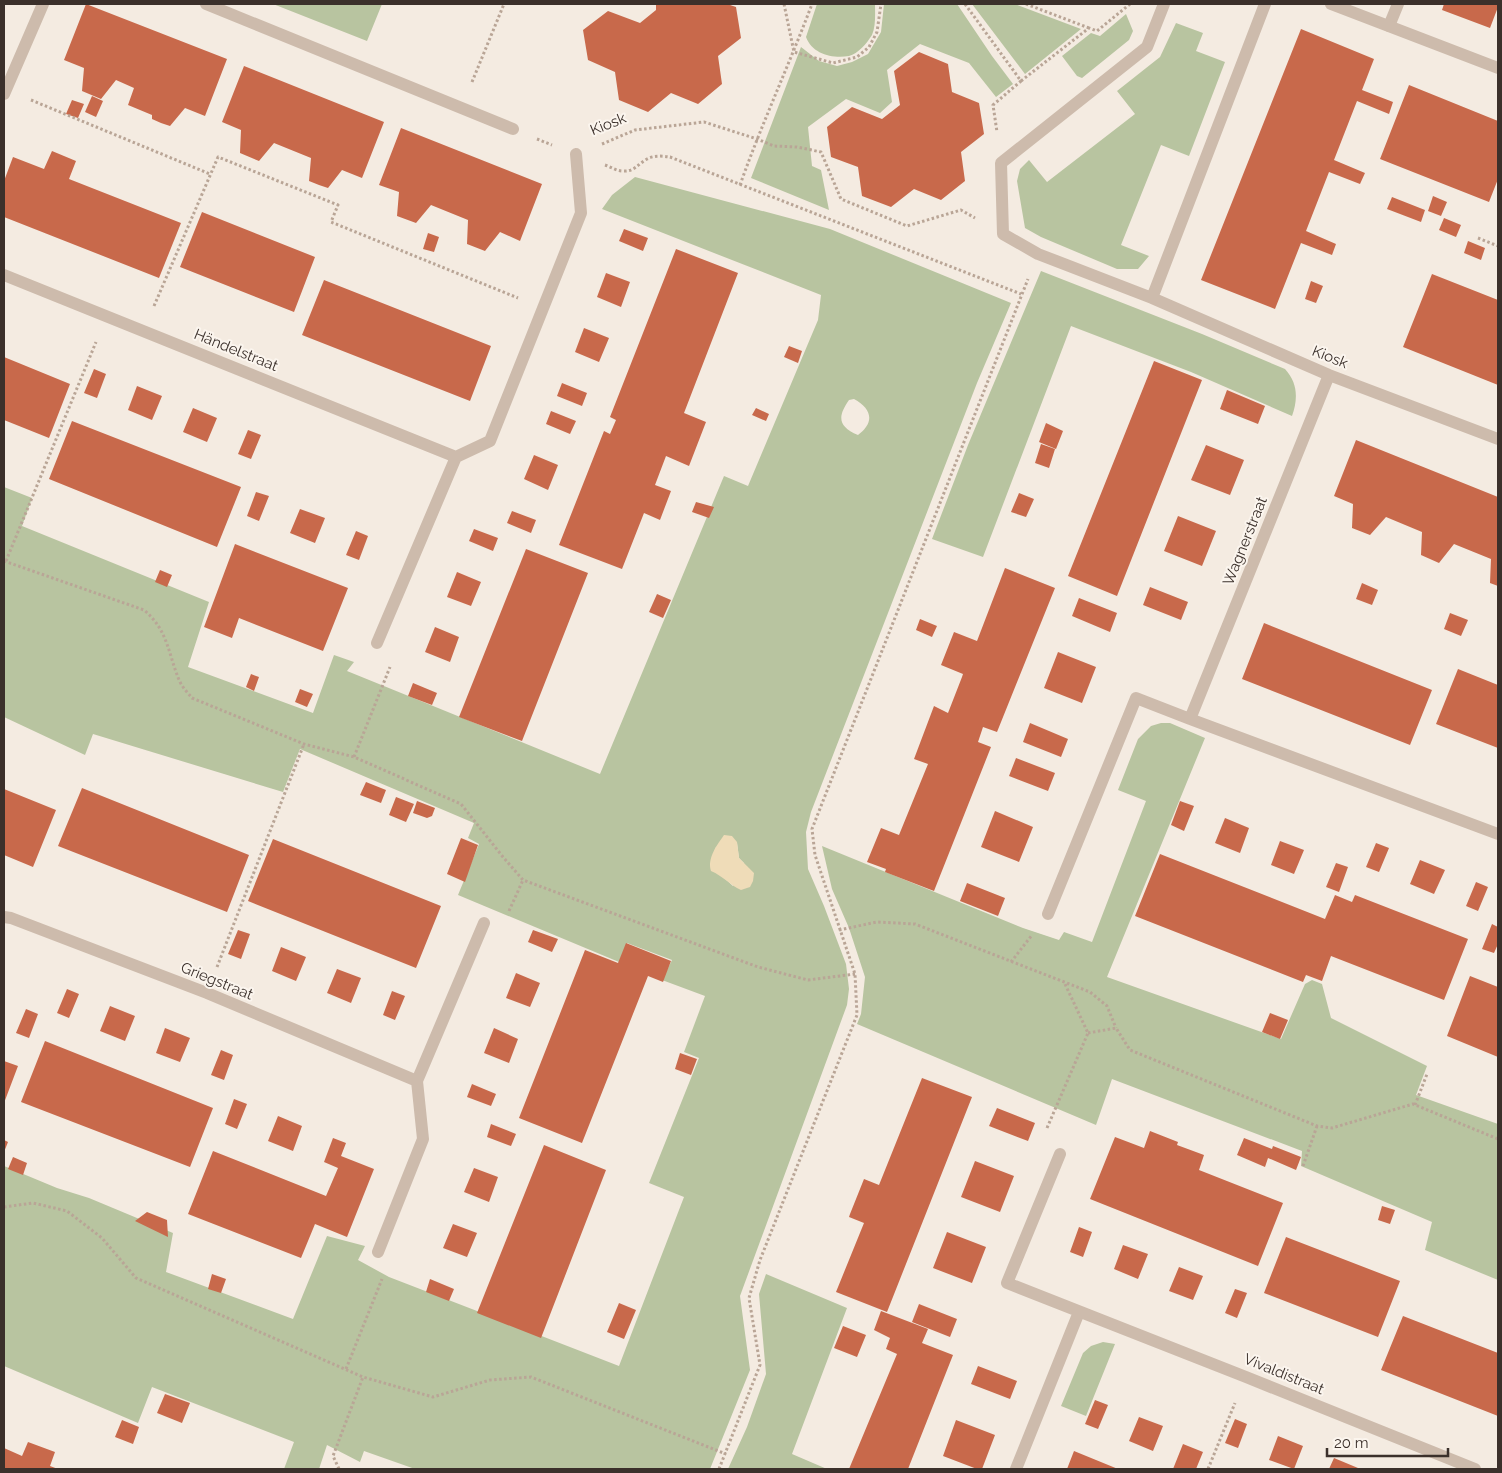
<svg xmlns="http://www.w3.org/2000/svg" width="1502" height="1473" font-family="Raleway,sans-serif">
	<rect width="100%" height="100%" fill="#f4ebe1"/>
	<path fill="#b8c4a0" fill-rule="evenodd" d="M 273,4 L 382,4 L 367,41 Z
		M 817,4 L 875,4 C 875,13 876,26 872,35 C 867,43 858,54 849,56 C 833,59 812,54 806,37 Z
		M 884,4 L 957,4 L 992,56 L 1013,84 L 996,97 L 969,63 L 920,44 L 887,70 L 892,102 L 880,113 L 846,99 L 808,127 L 812,166 L 821,170 L 829,210 L 751,178 L 801,47 L 819,61 L 837,66 L 852,62 L 868,54 L 881,32 Z
		M 972,4 L 1015,4 L 1081,29 L 1025,74 Z
		M 1126,14 L 1133,31 L 1129,40 L 1082,78 L 1077,76 L 1062,56 L 1091,33 L 1100,36 Z
		M 1176,23 L 1203,33 L 1196,51 L 1225,62 L 1189,156 L 1161,145 L 1121,245 L 1149,256 L 1138,269 L 1117,269 L 1041,237 L 1025,228 L 1017,181 L 1020,169 L 1029,160 L 1047,182 L 1135,114 L 1117,91 L 1160,57 Z
		M 635,177 L 830,229 L 1011,303 L 977,383 L 811,812 L 806,832 L 808,869 L 824,906 L 846,964 L 849,989 L 847,1005 L 740,1296 L 750,1370 L 710,1469 L 415,1469 L 364,1451 L 360,1462 L 327,1445 L 319,1469 L 284,1469 L 294,1442 L 152,1387 L 138,1423 L 4,1366 L 4,1166 L 57,1188 L 89,1198 L 173,1233 L 166,1272 L 293,1319 L 327,1236 L 365,1246 L 358,1260 L 389,1277 L 619,1366 L 684,1197 L 649,1183 L 699,1058 L 684,1052 L 705,996 L 662,980 L 672,960 L 627,943 L 619,962 L 458,895 L 479,844 L 468,838 L 474,823 L 300,749 L 283,792 L 93,734 L 85,755 L 4,717 L 4,487 L 32,498 L 22,526 L 209,602 L 188,667 L 313,713 L 334,655 L 354,662 L 347,671 L 600,774 L 724,476 L 748,486 L 818,320 L 821,295 L 602,209 L 612,195 ZM 854,399 C 872,409 875,422 858,435 C 837,426 838,416 849,400 ZM 737,843 L 739,858 L 744,863 L 733,886 L 710,865 L 716,847 Z
		M 1041,271 L 1202,334 L 1285,369 C 1298,383 1298,399 1292,416 L 1191,372 L 1071,326 L 983,557 L 932,539 L 968,445 Z
		M 1161,723 L 1170,723 L 1205,738 L 1107,977 L 1281,1039 L 1305,984 L 1312,980 L 1322,984 L 1331,1018 L 1427,1066 L 1416,1095 L 1498,1124 L 1498,1280 L 1425,1250 L 1432,1222 L 1301,1166 L 1302,1151 L 1112,1079 L 1096,1125 L 857,1024 L 861,1014 L 865,977 L 849,928 L 832,889 L 822,846 L 1023,928 L 1059,940 L 1064,932 L 1092,942 L 1146,801 L 1118,790 L 1138,739 L 1151,726 Z
		M 766,1274 L 847,1308 L 792,1454 L 827,1469 L 728,1469 L 747,1427 L 766,1374 L 759,1294 Z
		M 1103,1342 L 1115,1344 L 1086,1416 L 1061,1406 L 1083,1353 L 1091,1346 Z"/>
	<path fill="#efdcb8" d="M 724,835 L 732,836 L 737,842 L 739,858 L 754,873 L 753,881 L 750,887 L 741,890 C 730,885 723,876 711,871 C 707,858 717,845 724,835 Z"/>
	<path fill="#c8694b" d="M 86,4 L 227,59 L 205,116 L 185,108 L 170,126 L 161,123 L 152,119 L 152,115 L 128,105 L 134,88 L 116,80 L 101,99 L 82,91 L 84,68 L 64,60 Z
		M 656,4 L 727,4 L 736,7 L 741,38 L 718,56 L 722,84 L 698,104 L 671,93 L 648,112 L 619,100 L 615,72 L 588,60 L 583,30 L 608,11 L 640,23 L 656,10 Z
		M 1444,4 L 1498,4 L 1498,7 L 1490,28 L 1442,10 Z
		M 1301,29 L 1374,59 L 1362,90 L 1393,102 L 1389,114 L 1357,101 L 1334,160 L 1365,173 L 1360,184 L 1329,172 L 1306,231 L 1336,244 L 1332,255 L 1301,243 L 1275,309 L 1201,280 Z
		M 919,52 L 948,64 L 952,92 L 979,103 L 984,134 L 961,152 L 965,181 L 941,200 L 914,189 L 891,207 L 862,196 L 858,167 L 831,157 L 827,127 L 852,107 L 882,119 L 900,105 L 894,71 Z
		M 244,66 L 384,122 L 362,178 L 342,170 L 328,188 L 319,185 L 309,181 L 311,158 L 274,143 L 259,161 L 240,153 L 241,130 L 222,122 Z
		M 1409,85 L 1498,121 L 1498,179 L 1489,202 L 1380,159 Z
		M 92,96 L 103,101 L 96,117 L 85,112 Z
		M 72,100 L 84,104 L 78,118 L 66,114 Z
		M 401,128 L 542,184 L 520,241 L 500,232 L 485,251 L 467,244 L 468,220 L 431,205 L 416,223 L 397,216 L 399,192 L 379,185 Z
		M 52,151 L 76,161 L 69,179 L 181,223 L 159,278 L 4,217 L 4,181 L 13,157 L 44,169 Z
		M 1433,196 L 1447,202 L 1441,216 L 1428,211 Z
		M 1392,197 L 1425,210 L 1421,222 L 1387,209 Z
		M 202,212 L 315,257 L 294,312 L 180,267 Z
		M 1444,218 L 1461,225 L 1456,237 L 1439,230 Z
		M 624,229 L 648,238 L 643,251 L 619,241 Z
		M 428,233 L 439,237 L 434,252 L 423,249 Z
		M 1468,241 L 1485,248 L 1481,260 L 1464,253 Z
		M 676,249 L 738,273 L 684,413 L 706,422 L 689,466 L 666,456 L 655,485 L 671,491 L 660,520 L 644,513 L 622,569 L 559,545 L 604,431 L 610,434 L 616,420 L 610,417 Z
		M 606,273 L 630,282 L 621,307 L 597,297 Z
		M 1432,274 L 1498,300 L 1498,385 L 1403,347 Z
		M 324,280 L 491,346 L 470,401 L 302,335 Z
		M 1311,281 L 1323,286 L 1316,303 L 1305,299 Z
		M 584,328 L 609,338 L 599,362 L 575,352 Z
		M 789,346 L 802,351 L 798,363 L 784,357 Z
		M 4,357 L 70,384 L 49,438 L 4,420 Z
		M 1154,361 L 1202,380 L 1117,596 L 1068,576 Z
		M 94,369 L 106,374 L 97,398 L 84,393 Z
		M 562,383 L 587,393 L 582,406 L 557,396 Z
		M 137,386 L 162,396 L 152,420 L 128,410 Z
		M 1227,390 L 1265,406 L 1258,424 L 1220,409 Z
		M 193,408 L 217,418 L 207,442 L 183,432 Z
		M 756,408 L 769,414 L 766,421 L 752,415 Z
		M 551,411 L 576,421 L 570,434 L 546,424 Z
		M 72,421 L 241,487 L 217,547 L 49,479 Z
		M 1046,423 L 1063,431 L 1056,449 L 1039,442 Z
		M 248,430 L 261,435 L 251,459 L 238,454 Z
		M 1356,440 L 1498,497 L 1498,586 L 1490,583 L 1491,559 L 1454,544 L 1439,563 L 1421,555 L 1422,532 L 1386,517 L 1370,535 L 1352,528 L 1353,504 L 1334,496 Z
		M 1041,444 L 1055,449 L 1049,468 L 1035,463 Z
		M 1206,445 L 1244,460 L 1230,495 L 1191,480 Z
		M 534,455 L 558,465 L 548,490 L 524,479 Z
		M 256,492 L 269,496 L 259,521 L 247,516 Z
		M 1019,493 L 1034,499 L 1026,517 L 1011,512 Z
		M 696,502 L 714,507 L 709,518 L 692,512 Z
		M 300,509 L 325,518 L 315,543 L 290,533 Z
		M 512,511 L 536,520 L 531,533 L 507,523 Z
		M 1178,516 L 1216,531 L 1202,566 L 1164,551 Z
		M 474,529 L 498,538 L 493,551 L 469,541 Z
		M 356,531 L 368,536 L 359,560 L 346,555 Z
		M 235,544 L 348,588 L 323,651 L 239,618 L 232,638 L 204,627 Z
		M 526,549 L 588,573 L 522,741 L 459,717 Z
		M 1005,568 L 1055,588 L 997,732 L 983,727 L 978,742 L 991,747 L 934,891 L 885,872 L 886,869 L 867,862 L 881,828 L 899,835 L 928,764 L 914,759 L 934,706 L 948,713 L 962,677 L 963,674 L 941,665 L 954,632 L 977,641 Z
		M 160,570 L 172,575 L 167,587 L 155,582 Z
		M 457,572 L 481,582 L 471,606 L 447,597 Z
		M 1362,583 L 1378,590 L 1372,605 L 1356,599 Z
		M 1150,587 L 1188,602 L 1181,620 L 1143,605 Z
		M 657,594 L 671,600 L 663,618 L 649,612 Z
		M 1079,598 L 1117,613 L 1110,632 L 1072,616 Z
		M 1450,613 L 1468,620 L 1461,636 L 1444,629 Z
		M 920,619 L 937,626 L 932,637 L 916,630 Z
		M 1264,623 L 1432,690 L 1410,745 L 1242,679 Z
		M 435,627 L 459,637 L 450,662 L 425,652 Z
		M 1058,652 L 1096,667 L 1082,703 L 1044,688 Z
		M 1458,669 L 1498,685 L 1498,748 L 1436,724 Z
		M 251,674 L 259,677 L 254,691 L 246,687 Z
		M 413,683 L 437,693 L 432,705 L 408,696 Z
		M 300,689 L 313,694 L 307,707 L 295,702 Z
		M 1030,723 L 1068,739 L 1061,757 L 1023,742 Z
		M 1016,758 L 1055,773 L 1048,791 L 1009,776 Z
		M 366,782 L 386,790 L 381,803 L 360,795 Z
		M 82,788 L 249,855 L 227,912 L 58,846 Z
		M 4,789 L 56,810 L 33,867 L 4,855 Z
		M 396,797 L 414,804 L 406,822 L 389,815 Z
		M 417,801 L 435,808 L 432,816 L 427,818 L 413,813 Z
		M 1180,801 L 1194,806 L 1184,831 L 1171,825 Z
		M 995,811 L 1033,827 L 1019,862 L 981,847 Z
		M 1225,818 L 1249,828 L 1240,853 L 1215,843 Z
		M 461,838 L 478,845 L 465,882 L 447,874 Z
		M 273,839 L 441,906 L 416,968 L 248,901 Z
		M 1280,841 L 1304,850 L 1294,874 L 1271,865 Z
		M 1376,843 L 1389,848 L 1379,872 L 1366,867 Z
		M 1160,854 L 1325,919 L 1335,895 L 1352,902 L 1355,895 L 1468,939 L 1444,1000 L 1331,956 L 1322,981 L 1306,975 L 1303,982 L 1135,916 Z
		M 1420,860 L 1445,870 L 1434,894 L 1410,884 Z
		M 1336,863 L 1348,867 L 1339,892 L 1326,887 Z
		M 1476,882 L 1488,887 L 1478,911 L 1466,906 Z
		M 967,883 L 1005,898 L 998,916 L 960,901 Z
		M 1492,924 L 1498,927 L 1498,944 L 1494,953 L 1482,949 Z
		M 238,930 L 250,934 L 241,959 L 228,954 Z
		M 533,930 L 558,939 L 552,952 L 528,942 Z
		M 626,943 L 671,961 L 663,982 L 648,976 L 582,1143 L 519,1118 L 585,950 L 618,963 Z
		M 281,947 L 306,957 L 296,981 L 272,971 Z
		M 337,969 L 361,978 L 351,1003 L 327,993 Z
		M 516,973 L 540,983 L 530,1007 L 506,998 Z
		M 1470,976 L 1498,987 L 1498,1057 L 1447,1036 Z
		M 67,989 L 79,994 L 69,1018 L 57,1013 Z
		M 392,991 L 405,996 L 395,1020 L 383,1015 Z
		M 110,1006 L 135,1016 L 125,1041 L 100,1031 Z
		M 26,1009 L 38,1014 L 29,1038 L 16,1033 Z
		M 1270,1013 L 1288,1020 L 1280,1039 L 1262,1032 Z
		M 165,1028 L 190,1038 L 180,1062 L 156,1053 Z
		M 494,1028 L 518,1039 L 509,1063 L 484,1053 Z
		M 45,1041 L 213,1108 L 190,1167 L 21,1102 Z
		M 221,1050 L 233,1055 L 224,1080 L 211,1075 Z
		M 680,1053 L 697,1059 L 691,1075 L 675,1069 Z
		M 4,1061 L 18,1066 L 4,1103 Z
		M 922,1078 L 972,1097 L 887,1312 L 836,1292 L 864,1223 L 849,1217 L 850,1214 L 864,1179 L 879,1185 Z
		M 472,1084 L 496,1094 L 491,1106 L 467,1097 Z
		M 234,1099 L 247,1104 L 237,1129 L 225,1124 Z
		M 997,1108 L 1035,1123 L 1028,1141 L 989,1126 Z
		M 278,1116 L 302,1126 L 293,1151 L 268,1141 Z
		M 491,1124 L 516,1134 L 511,1146 L 487,1137 Z
		M 1150,1131 L 1178,1142 L 1177,1145 L 1204,1155 L 1199,1170 L 1283,1203 L 1258,1266 L 1090,1199 L 1115,1137 L 1144,1148 Z
		M 333,1138 L 346,1143 L 341,1156 L 374,1169 L 347,1237 L 315,1224 L 301,1258 L 188,1214 L 213,1151 L 326,1196 L 338,1168 L 324,1162 Z
		M 1244,1138 L 1272,1149 L 1273,1146 L 1301,1157 L 1296,1170 L 1268,1158 L 1265,1167 L 1237,1155 Z
		M 4,1140 L 8,1142 L 4,1152 Z
		M 544,1145 L 606,1170 L 541,1338 L 477,1313 Z
		M 13,1157 L 27,1163 L 23,1175 L 8,1169 Z
		M 975,1161 L 1014,1176 L 1000,1212 L 961,1197 Z
		M 474,1168 L 498,1177 L 489,1202 L 464,1192 Z
		M 1382,1206 L 1395,1210 L 1390,1224 L 1378,1220 Z
		M 147,1212 L 167,1220 L 168,1237 L 135,1221 Z
		M 453,1224 L 477,1233 L 467,1257 L 443,1248 Z
		M 1079,1227 L 1092,1232 L 1083,1257 L 1070,1252 Z
		M 947,1232 L 986,1247 L 972,1283 L 933,1268 Z
		M 1286,1237 L 1400,1281 L 1378,1337 L 1264,1293 Z
		M 1123,1245 L 1148,1254 L 1138,1279 L 1114,1269 Z
		M 1179,1267 L 1203,1276 L 1193,1300 L 1169,1291 Z
		M 212,1274 L 226,1279 L 221,1293 L 208,1289 Z
		M 430,1279 L 454,1289 L 449,1301 L 426,1292 Z
		M 1235,1289 L 1247,1293 L 1237,1318 L 1225,1313 Z
		M 619,1303 L 636,1310 L 624,1339 L 607,1332 Z
		M 919,1304 L 957,1319 L 950,1337 L 912,1322 Z
		M 881,1311 L 928,1329 L 922,1343 L 953,1355 L 908,1469 L 849,1469 L 897,1354 L 886,1349 L 890,1338 L 874,1330 Z
		M 1403,1316 L 1498,1353 L 1498,1416 L 1381,1370 Z
		M 843,1326 L 866,1335 L 857,1357 L 834,1348 Z
		M 978,1366 L 1017,1381 L 1010,1399 L 971,1384 Z
		M 165,1394 L 190,1403 L 182,1423 L 157,1413 Z
		M 1095,1400 L 1108,1405 L 1098,1429 L 1085,1424 Z
		M 1139,1417 L 1163,1426 L 1153,1451 L 1129,1441 Z
		M 1235,1419 L 1247,1424 L 1238,1448 L 1225,1443 Z
		M 122,1420 L 139,1427 L 133,1444 L 115,1437 Z
		M 956,1420 L 995,1435 L 982,1469 L 977,1469 L 943,1456 Z
		M 1278,1436 L 1303,1446 L 1294,1469 L 1269,1460 Z
		M 28,1442 L 55,1452 L 50,1466 L 58,1469 L 4,1469 L 4,1448 L 22,1456 Z
		M 1183,1444 L 1203,1452 L 1196,1469 L 1173,1469 Z
		M 1074,1451 L 1118,1469 L 1067,1469 Z
		M 1334,1458 L 1358,1468 L 1357,1469 L 1329,1469 Z"/>
	<g fill="none" stroke-linecap="round" stroke-linejoin="round">
		<path stroke="#b9a596" stroke-width="3" stroke-dasharray="2.5 2.5" stroke-linecap="butt" d="M 784,4 L 794,52 L 833,63 L 857,57 L 869,47 L 877,32 L 881,4
			M 965,4 L 1021,81 L 993,105 L 997,132
			M 1026,4 L 1089,28
			M 1021,81 L 1089,28 L 1097,31 L 1130,4
			M 472,82 L 504,4
			M 31,100 L 210,174
			M 537,139 L 552,145
			M 602,144 L 635,130 L 704,122 L 757,139 L 774,146 L 797,147 L 821,152 L 841,199 L 907,226 L 961,210 L 975,218
			M 605,165 C 611,167 616,171 623,171 C 634,172 638,164 647,159 C 654,155 663,156 670,157 L 1021,294
			M 740,185 C 762,123 789,65 812,4
			M 1478,238 L 1498,246
			M 154,306 L 218,157 L 338,205 L 331,222 L 518,298
			M 4,561 L 144,610 C 169,631 168,655 180,682 C 183,688 188,693 192,698 L 304,744 L 354,757 L 461,804 L 503,857 L 523,880 L 758,967 L 808,980 L 855,974
			M 6,561 L 96,342
			M 354,757 L 390,667
			M 509,911 L 523,880
			M 839,930 L 877,922 L 915,924 L 1090,992 L 1107,1006 L 1116,1028
			M 1011,962 L 1032,935
			M 217,967 L 304,744
			M 1088,1033 L 1116,1028 L 1130,1050 L 1317,1126 L 1332,1128 L 1413,1104 L 1498,1139
			M 1415,1105 L 1427,1074
			M 1047,1128 L 1088,1033 L 1065,984
			M 1303,1166 L 1317,1126
			M 4,1207 L 33,1203 L 67,1211 L 102,1238 L 136,1278 L 363,1377 L 433,1397 L 490,1380 L 531,1377 L 726,1454
			M 346,1369 L 382,1279
			M 339,1469 L 333,1456 L 363,1377
			M 719,1469 L 760,1365 L 749,1298 L 760,1260 L 857,1015 L 855,974 L 815,855 L 812,829 L 1028,279
			M 1208,1469 L 1235,1403"/>
		<path stroke="#cdbbac" stroke-width="12" d="M 1389,26 L 1398,4"/>
		<path stroke="#cdbbac" stroke-width="12" d="M 206,4 L 513,129
			M 1164,4 L 1147,47 L 1001,163 L 1003,234 L 1038,254 L 1152,298 L 1329,375 L 1498,439
			M 1331,4 L 1498,68
			M 4,94 L 43,4
			M 4,275 L 456,457
			M 1152,298 L 1265,4
			M 377,643 L 456,457 L 490,441 L 581,213 L 576,154
			M 1190,719 L 1329,375
			M 1048,914 L 1136,698 L 1190,719 L 1498,834
			M 4,917 L 11,918 L 207,993 L 417,1081
			M 1060,1154 L 1007,1283 L 1246,1377 L 1475,1469
			M 378,1252 L 423,1139 L 417,1081 L 484,923
			M 1016,1469 L 1079,1312"/>
	</g>
	<g text-anchor="middle" stroke-width="4" stroke-linejoin="round" paint-order="stroke">
		<g font-size="15" fill="#3b302b" stroke="#fbf5ee">
			<text transform="translate(608 124) rotate(-22)" y="5">Kiosk</text>
			<text transform="translate(236 350) rotate(22)" y="5">Händelstraat</text>
			<text transform="translate(1330 357) rotate(22)" y="5">Kiosk</text>
			<text transform="translate(1245 541) rotate(-68)" y="5">Wagnerstraat</text>
			<text transform="translate(217 981) rotate(22)" y="5">Griegstraat</text>
			<text transform="translate(1284 1374) rotate(22)" y="5">Vivaldistraat</text>
		</g>
	</g>
	<rect width="1502" height="1473" fill="none" stroke="#3b302b" stroke-width="10"/>
	<path d="M1327 1448v8h121v-8" fill="none" stroke="#3b302b" stroke-width="2.5"/>
	<text x="1334" y="1448" font-size="15" fill="#3b302b" stroke="#fbf5ee" stroke-width="4" paint-order="stroke">20 m</text>
</svg>
